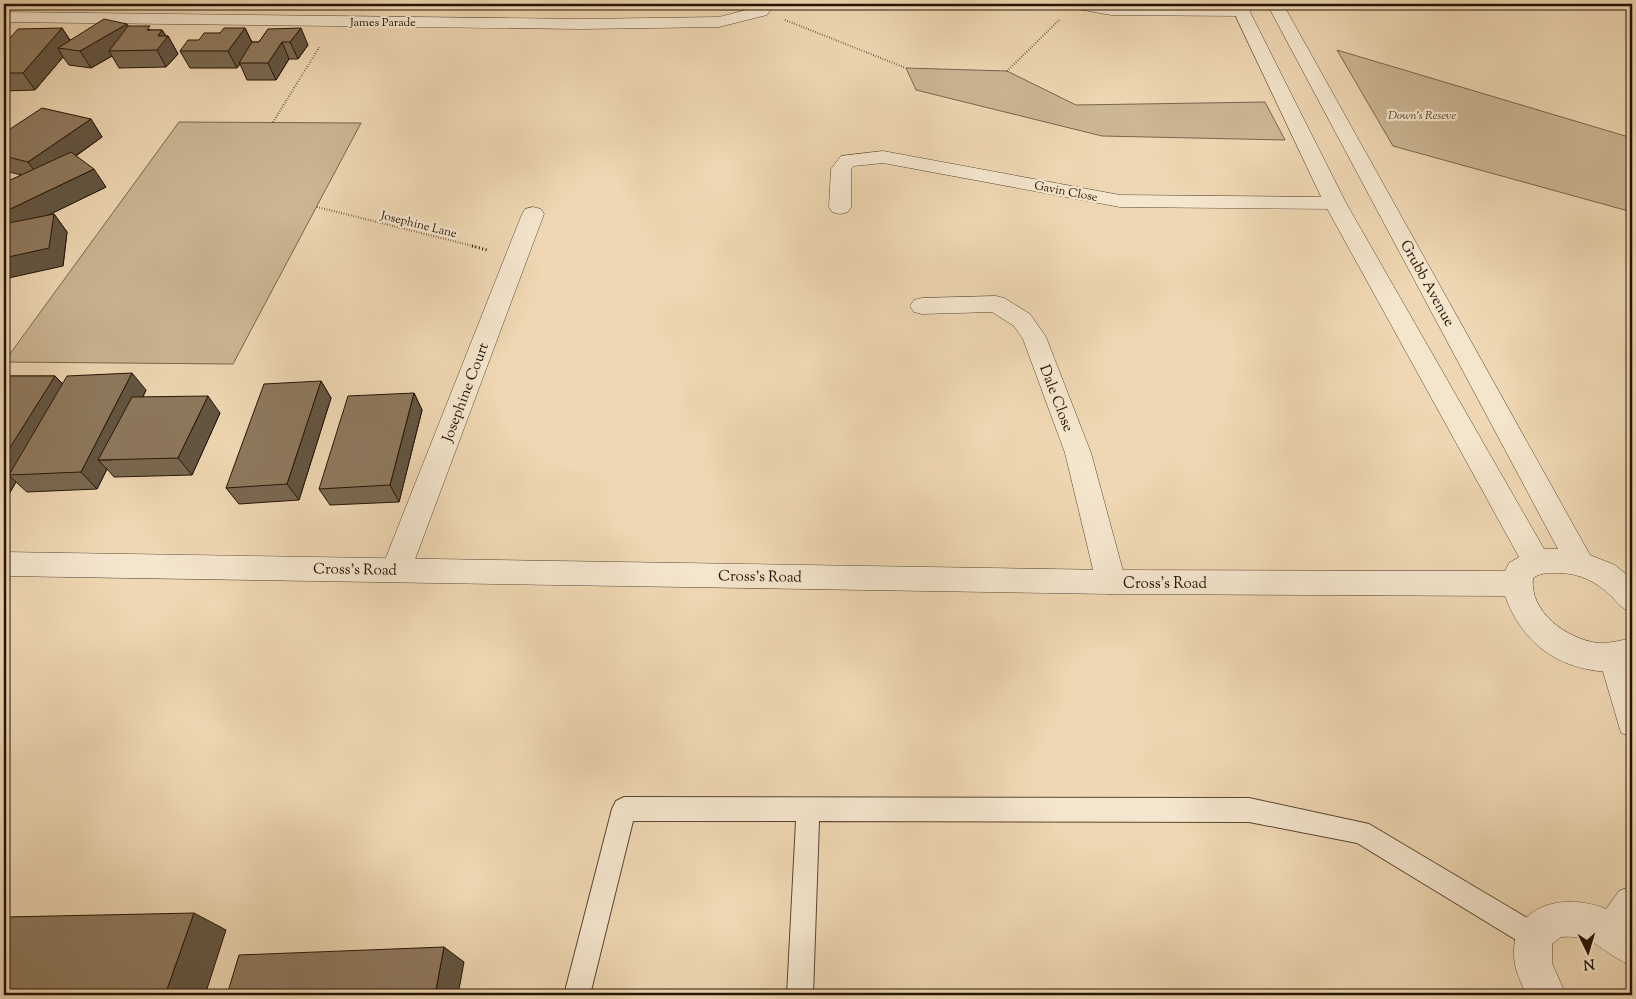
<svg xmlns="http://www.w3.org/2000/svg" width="1636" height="999" font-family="'Sorts Mill Goudy',serif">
	<rect width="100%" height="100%" fill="#eed7b2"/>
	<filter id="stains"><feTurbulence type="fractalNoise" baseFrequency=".004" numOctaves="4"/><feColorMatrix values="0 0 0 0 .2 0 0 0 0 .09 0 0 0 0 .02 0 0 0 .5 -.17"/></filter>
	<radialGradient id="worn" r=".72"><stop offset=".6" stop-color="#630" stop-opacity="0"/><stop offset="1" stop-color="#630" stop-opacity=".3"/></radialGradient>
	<path fill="#ccb694" stroke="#79654c" d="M 1337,50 L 1632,138 L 1632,212 L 1393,146 Z
		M 906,68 L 1007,71 L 1076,105 L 1265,102 L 1285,140 L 1102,136 L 916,90 Z
		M 179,122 L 361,123 L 233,364 L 4,362 Z"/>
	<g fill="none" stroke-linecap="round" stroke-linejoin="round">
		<defs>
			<path id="service" d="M 624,797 L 1249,798 L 1369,824 L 1544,928 L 1548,937 L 1544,946 L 1535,950 L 1526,946 L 1357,843 L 1249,822 L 819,821 L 813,995 L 787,995 L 796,821 L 633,821 L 590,995 L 564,995 L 612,809 L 616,801 Z"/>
			<path id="minor" d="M 1070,4 L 1242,6 L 1248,7 L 1251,11 L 1248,15 L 1242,16 L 1111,15 L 1072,8 Z
				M 761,6 L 767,7 L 770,11 L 767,15 L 719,27 L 582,29 L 4,22 L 4,12 L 582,19 L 719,17 Z
				M 883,151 L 1120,195 L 1335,197 L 1342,198 L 1346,203 L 1342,208 L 1335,209 L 1120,207 L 883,163 L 854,166 L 851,169 L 851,207 L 848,212 L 840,214 L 832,212 L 829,207 L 831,169 L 841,156 Z
				M 533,207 L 541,209 L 544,214 L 411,570 L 406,579 L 396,582 L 386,579 L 381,570 L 522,214 L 525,209 Z
				M 996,296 L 1004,298 L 1030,314 L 1046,337 L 1091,453 L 1126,582 L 1121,591 L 1111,594 L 1101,591 L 1096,582 L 1065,453 L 1023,339 L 1014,326 L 992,312 L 922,314 L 914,312 L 910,306 L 914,300 L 922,298 Z
				M 1614,644 L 1625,648 L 1632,668 L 1632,737 L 1621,733 L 1599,658 L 1603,648 Z
				M 1632,886 L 1632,965 C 1602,955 1598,934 1561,937 L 1552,944 L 1552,963 L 1566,995 L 1527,995 C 1521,983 1514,969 1514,955 C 1512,902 1567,893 1606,909 L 1619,891 Z"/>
			<path id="tertiary" d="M 1230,4 L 1246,4 L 1346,203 L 1544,549 L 1558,549 L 1267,4 L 1283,4 L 1590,555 L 1615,565 L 1632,579 L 1632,613 C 1622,609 1619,604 1611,596 C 1597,582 1579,573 1559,573 C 1549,573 1542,572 1533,578 C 1529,612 1567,639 1598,643 C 1608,644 1622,640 1632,638 L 1632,666 C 1622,668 1608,672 1598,671 C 1551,665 1521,639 1505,596 L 1111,594 L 4,576 L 4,552 L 1111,570 L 1505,571 L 1509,563 L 1519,557 L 1324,203 Z"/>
		</defs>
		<use href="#service" stroke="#584530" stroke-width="2"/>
		<use href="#minor" stroke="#584530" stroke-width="1"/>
		<use href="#tertiary" stroke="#584530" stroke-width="1"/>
		<path stroke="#261404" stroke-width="2" stroke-dasharray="0.5 2" stroke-linecap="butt" d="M 785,20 L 906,68
			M 1007,71 L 1060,19
			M 273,122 L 320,46
			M 317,207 L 477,247"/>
		<path stroke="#261404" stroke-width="3" stroke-dasharray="1 2.5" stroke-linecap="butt" d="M 472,246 L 487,250"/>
		<use href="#service" fill="#f4e5cd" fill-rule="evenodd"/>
		<use href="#minor" fill="#f4e5cd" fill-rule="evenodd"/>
		<use href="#tertiary" fill="#f4e5cd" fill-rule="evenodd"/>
	</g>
	<path fill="#7a6851" stroke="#261404" d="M 128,26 L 152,30 L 162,30 L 166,36 L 168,36 L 178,54 L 166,67 L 119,68 L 112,56 L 91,68 L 69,65 L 63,57 L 35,90 L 4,91 L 4,45 L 62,28 L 70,40 Z
		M 245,28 L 252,42 L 259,42 L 268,29 L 308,45 L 298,59 L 289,59 L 276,80 L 247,80 L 240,64 L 237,68 L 190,68 L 180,51 L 199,40 L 220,33 Z
		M 91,119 L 102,137 L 76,156 L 106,187 L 48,215 L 54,214 L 67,232 L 63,266 L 4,221 L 4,183 L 22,175 L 4,171 L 4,133 Z
		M 4,376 L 55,376 L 63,384 L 146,390 L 143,397 L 220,413 L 192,475 L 114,477 L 107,469 L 97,489 L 27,492 L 16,482 L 9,494 L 4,494 Z
		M 321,381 L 331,398 L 299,500 L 239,504 L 226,488 Z
		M 414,393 L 422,410 L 399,502 L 330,505 L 319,489 Z"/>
	<path fill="#635542" stroke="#261404" d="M 127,24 L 137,41 L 109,51 L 112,56 L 91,68 L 80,51 Z
		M 62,28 L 73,46 L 58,48 L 63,57 L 35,90 L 23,73 Z
		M 245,28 L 253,45 L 239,63 L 240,64 L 237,68 L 228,51 Z
		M 301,28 L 308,45 L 298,59 L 290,42 Z
		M 162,30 L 167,38 L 168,36 L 178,54 L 166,67 L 157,50 L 158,36 Z
		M 282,42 L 289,59 L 276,80 L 268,63 Z
		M 91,119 L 102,137 L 41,180 L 28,162 Z
		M 94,169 L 106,187 L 16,231 L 4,216 L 4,212 Z
		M 54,214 L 67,232 L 63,266 L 4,279 L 4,258 Z
		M 132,373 L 146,390 L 111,460 L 98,460 L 107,469 L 97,489 L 81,472 Z
		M 55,376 L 71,393 L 9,475 L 16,482 L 9,494 L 4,489 L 4,457 Z
		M 321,381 L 331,398 L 299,500 L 287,484 Z
		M 414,393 L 422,410 L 399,502 L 390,485 Z
		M 208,396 L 220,413 L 192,475 L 178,458 Z
		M 194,913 L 226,930 L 205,995 L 165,995 Z
		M 444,947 L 464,962 L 458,995 L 435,995 Z"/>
	<path fill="#8e795e" stroke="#261404" d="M 104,19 L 127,24 L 80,51 L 58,48 Z
		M 128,26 L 150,26 L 147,30 L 162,30 L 158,36 L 168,36 L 157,50 L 109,51 Z
		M 62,28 L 23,73 L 4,73 L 4,45 L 18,29 Z
		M 224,28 L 245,28 L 228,51 L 180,51 L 188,40 L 199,40 L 204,33 L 220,33 Z
		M 301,28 L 290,42 L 282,42 L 268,63 L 239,63 L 252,42 L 259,42 L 268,29 Z
		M 42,108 L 91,119 L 28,162 L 4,156 L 4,133 Z
		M 71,152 L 94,169 L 4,212 L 4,183 Z
		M 54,214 L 49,248 L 4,258 L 4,224 Z
		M 132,373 L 81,472 L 9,475 L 67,376 Z
		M 4,376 L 55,376 L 4,457 Z
		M 321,381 L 287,484 L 226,488 L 264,384 Z
		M 414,393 L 390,485 L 319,489 L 348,396 Z
		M 208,396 L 178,458 L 98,460 L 132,397 Z
		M 194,913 L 165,995 L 4,995 L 4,923 L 6,917 Z
		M 444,947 L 435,995 L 227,995 L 239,955 Z"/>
	<g text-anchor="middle" stroke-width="4.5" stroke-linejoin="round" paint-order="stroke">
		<g font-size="12" fill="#261404" stroke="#f4e5cd">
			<text x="383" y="26">James Parade</text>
			<text transform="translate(1066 191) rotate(11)" y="4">Gavin Close</text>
			<text transform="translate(419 224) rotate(14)" y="4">Josephine Lane</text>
		</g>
		<g font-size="12" font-style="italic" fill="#58452f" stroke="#f4e5cd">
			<text x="1422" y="119">Down's Reseve</text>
		</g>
		<g font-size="15" fill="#261404" stroke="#f4e5cd">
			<text transform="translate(1428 283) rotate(61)" y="5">Grubb Avenue</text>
			<text transform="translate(465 392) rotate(-69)" y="5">Josephine Court</text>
			<text transform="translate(1057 398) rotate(69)" y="5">Dale Close</text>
			<text transform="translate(355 569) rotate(1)" y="5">Cross's Road</text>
			<text transform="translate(760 576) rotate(1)" y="5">Cross's Road</text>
			<text x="1165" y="588">Cross's Road</text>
		</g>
	</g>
	<rect width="1636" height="999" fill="none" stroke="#eed7b2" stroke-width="20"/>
	<rect x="5" y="5" width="1626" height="989" fill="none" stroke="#261404" stroke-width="2.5"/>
	<rect x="10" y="10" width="1616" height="979" fill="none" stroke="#261404"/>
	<g transform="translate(1588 952) rotate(175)" stroke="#f4e5cd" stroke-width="4" paint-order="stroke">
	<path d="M0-4L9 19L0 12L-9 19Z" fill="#261404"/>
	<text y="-8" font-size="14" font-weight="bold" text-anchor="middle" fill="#261404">N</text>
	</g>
	<rect width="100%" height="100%" filter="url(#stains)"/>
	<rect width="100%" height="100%" fill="url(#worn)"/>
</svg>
